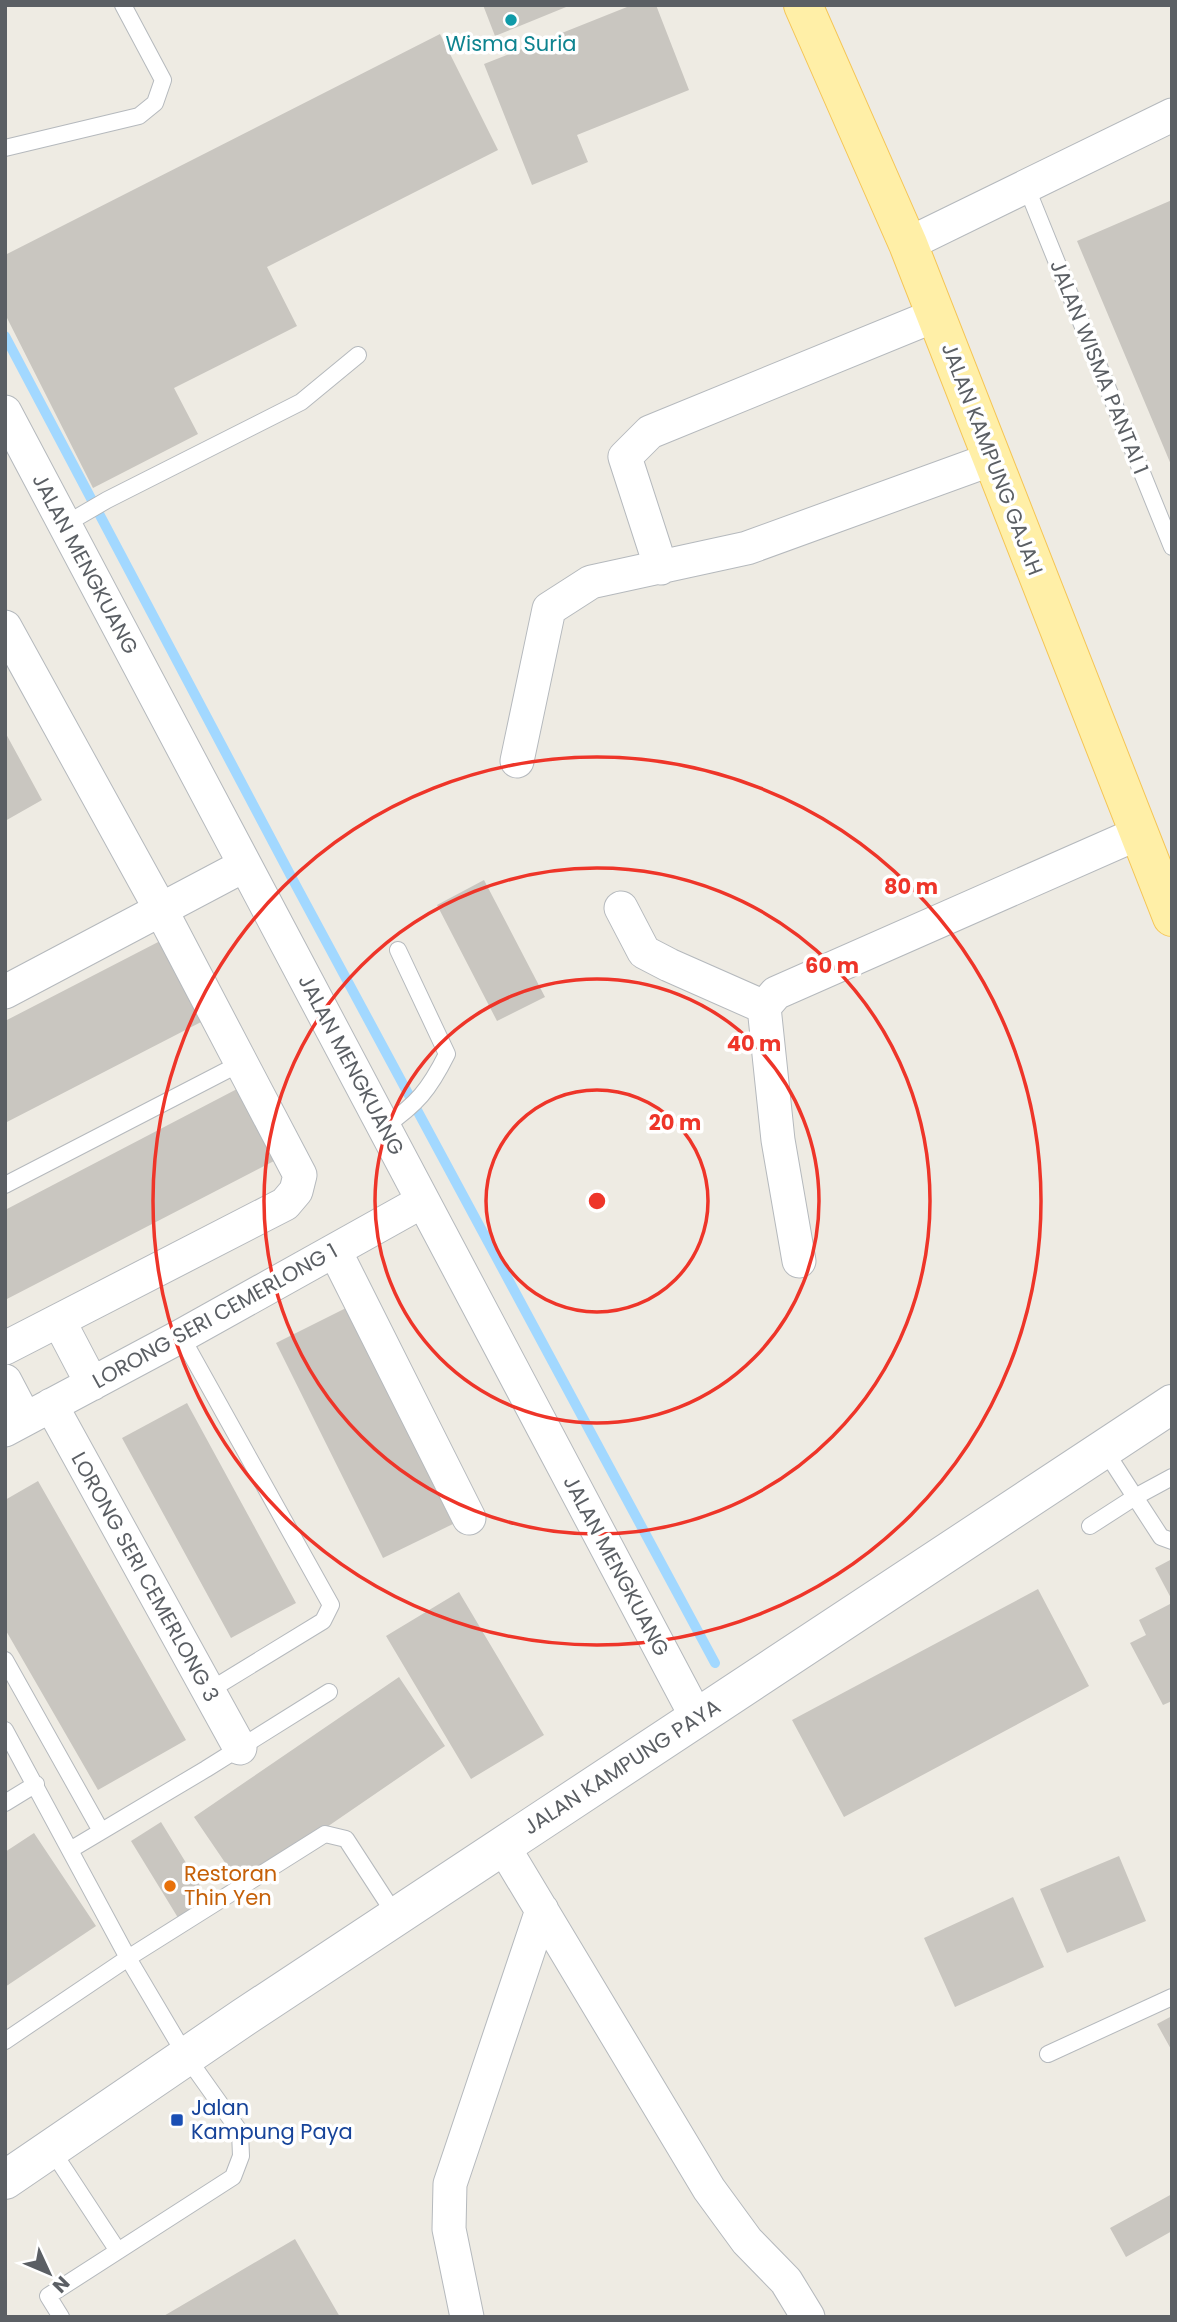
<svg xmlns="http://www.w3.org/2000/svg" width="1177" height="2322" font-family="Poppins,sans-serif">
	<rect width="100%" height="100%" fill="#eeebe3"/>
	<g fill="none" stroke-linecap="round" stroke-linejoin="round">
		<path stroke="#a2d8ff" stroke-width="10" d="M 5,336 L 293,880 L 715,1663"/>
	</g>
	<path fill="#c9c6c0" d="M 483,5 L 571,5 L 495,36 Z
		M 632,5 L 656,5 L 689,90 L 577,135 L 588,162 L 532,185 L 484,64 Z
		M 440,34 L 498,150 L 267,267 L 297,326 L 174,388 L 198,434 L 93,488 L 5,314 L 5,255 Z
		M 1172,200 L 1172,467 L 1077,241 Z
		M 5,732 L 42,800 L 5,821 Z
		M 484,880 L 545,997 L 497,1021 L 437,905 Z
		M 162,940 L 203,1021 L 5,1123 L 5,1021 Z
		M 237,1089 L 274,1161 L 5,1300 L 5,1210 Z
		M 346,1308 L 453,1524 L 383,1558 L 276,1343 Z
		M 187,1403 L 296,1603 L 231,1638 L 122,1438 Z
		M 38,1481 L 186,1740 L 98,1790 L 5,1629 L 5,1500 Z
		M 1172,1559 L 1172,1600 L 1155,1568 Z
		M 1038,1589 L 1089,1686 L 844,1817 L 792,1720 Z
		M 459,1592 L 544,1735 L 471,1779 L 386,1636 Z
		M 1172,1603 L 1172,1701 L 1163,1705 L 1130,1643 L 1146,1635 L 1139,1620 Z
		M 399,1677 L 445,1746 L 241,1886 L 194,1817 Z
		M 161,1822 L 210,1902 L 180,1921 L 131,1841 Z
		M 34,1833 L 96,1926 L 5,1987 L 5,1852 Z
		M 1119,1856 L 1146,1921 L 1067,1953 L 1040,1889 Z
		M 1013,1897 L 1044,1967 L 955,2007 L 924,1938 Z
		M 1172,2016 L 1172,2051 L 1157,2024 Z
		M 1172,2194 L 1172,2231 L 1126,2257 L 1110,2228 Z
		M 295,2239 L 340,2317 L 162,2317 Z"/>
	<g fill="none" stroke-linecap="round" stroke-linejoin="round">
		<defs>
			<path id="service" d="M 5,148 L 139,116 L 155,103 L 163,80 L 123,5
				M 1026,186 L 1172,547
				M 64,525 L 107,500 L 301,402 L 358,355
				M 384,1127 C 417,1104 429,1090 447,1054 L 398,950
				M 5,1185 L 241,1063
				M 181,1336 L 331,1605 L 323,1621 L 207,1692
				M 1104,1449 L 1135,1497 L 1172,1477
				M 1090,1526 L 1135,1497 L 1161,1537 L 1172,1541
				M 5,1660 L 101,1831
				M 5,1730 L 128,1958 L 186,2056 L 240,2132 L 241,2156 L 233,2177 L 48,2296 L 61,2317
				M 5,1803 L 36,1784
				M 70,1850 L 206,1769 L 329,1692
				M 5,2041 L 128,1958 L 325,1834 L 346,1839 L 396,1916
				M 1048,2054 L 1172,1997
				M 51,2149 L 118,2251"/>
			<path id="minor" d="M 908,244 L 1172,115
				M 5,412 L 697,1718
				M 661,568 L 625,457 L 650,432 L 936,315
				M 5,627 L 161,910 L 300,1175 L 296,1191 L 285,1204 L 5,1348
				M 517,761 L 549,609 L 591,582 L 747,548 L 992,459
				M 621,908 L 644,952 L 669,965 L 764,1007
				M 5,992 L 245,865
				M 335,1251 L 469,1518
				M 799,1261 L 778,1140 L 764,1007 L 776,993 L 1139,833
				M 59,1321 L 92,1384
				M 5,1381 L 25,1419
				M 51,1405 L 240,1748
				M 5,1430 L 181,1336 L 423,1201
				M 503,1846 L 709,2189 L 747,2241 L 786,2281 L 808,2317
				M 467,2317 L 449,2229 L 450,2184 L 542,1910"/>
			<path id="tertiary" d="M 5,2180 L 244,2017 L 1172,1404"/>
			<path id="primary" d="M 803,5 L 908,244 L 1172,917"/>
		</defs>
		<use href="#service" stroke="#b5b9bd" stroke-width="18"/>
		<use href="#minor" stroke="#b5b9bd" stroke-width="35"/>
		<use href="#tertiary" stroke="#b5b9bd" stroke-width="40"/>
		<use href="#primary" stroke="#f5c555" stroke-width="40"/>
		<use href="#service" stroke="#fff" stroke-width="16"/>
		<use href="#minor" stroke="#fff" stroke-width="33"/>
		<use href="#tertiary" stroke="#fff" stroke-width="38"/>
		<use href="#primary" stroke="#ffefa7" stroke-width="38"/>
	</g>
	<g fill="none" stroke="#ee3529" stroke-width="3.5">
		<circle cx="597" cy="1201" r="111"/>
		<circle cx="597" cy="1201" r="222"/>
		<circle cx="597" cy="1201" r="333"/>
		<circle cx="597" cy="1201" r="444"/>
	</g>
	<circle fill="#0f9aa8" stroke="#fff" stroke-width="2.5" cx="511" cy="20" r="7"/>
	<circle fill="#e8710a" stroke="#fff" stroke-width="2.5" cx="170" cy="1886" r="7"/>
	<rect fill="#1a4fb4" stroke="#fff" stroke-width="2.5" x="170" y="2113" width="14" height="14" rx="3.5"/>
	<g text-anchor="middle" stroke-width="7" stroke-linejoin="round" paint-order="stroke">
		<g font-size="21" fill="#0d838f" stroke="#fff">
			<text x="511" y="51">Wisma Suria</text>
		</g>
		<g font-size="21" fill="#5b5f64" stroke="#fff">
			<text transform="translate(1099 367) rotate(68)" y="7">JALAN WISMA PANTAI 1</text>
			<text transform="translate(992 459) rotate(69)" y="7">JALAN KAMPUNG GAJAH</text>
			<text transform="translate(85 564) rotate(62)" y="7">JALAN MENGKUANG</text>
			<text transform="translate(351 1065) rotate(62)" y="7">JALAN MENGKUANG</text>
			<text transform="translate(215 1316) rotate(-29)" y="7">LORONG SERI CEMERLONG 1</text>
			<text transform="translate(616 1566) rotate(62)" y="7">JALAN MENGKUANG</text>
			<text transform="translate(145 1577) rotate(61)" y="7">LORONG SERI CEMERLONG 3</text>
			<text transform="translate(622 1767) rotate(-33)" y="7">JALAN KAMPUNG PAYA</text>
		</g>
		<g font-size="21" fill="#c56008" stroke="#fff" text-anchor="start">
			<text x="184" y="1881">Restoran<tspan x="184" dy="24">Thin Yen</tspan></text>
		</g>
		<g font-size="21" fill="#164399" stroke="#fff" text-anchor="start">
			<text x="191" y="2115">Jalan<tspan x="191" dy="24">Kampung Paya</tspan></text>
		</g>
	</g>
	<circle cx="597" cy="1201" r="10" fill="#ee3529" stroke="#fff" stroke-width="3.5"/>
	<g font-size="21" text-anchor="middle" font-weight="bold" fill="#ee3529" stroke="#fff" stroke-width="7" stroke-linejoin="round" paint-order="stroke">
		<text x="911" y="894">80 m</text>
		<text x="832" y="973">60 m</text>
		<text x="754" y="1051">40 m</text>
		<text x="675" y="1130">20 m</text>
	</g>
	<rect width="1177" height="2322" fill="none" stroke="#5b5f64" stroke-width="14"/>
	<g transform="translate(49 2273) rotate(134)" stroke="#ffffff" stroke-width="5" paint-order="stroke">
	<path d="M0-5L12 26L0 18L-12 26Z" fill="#5b5f64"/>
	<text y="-10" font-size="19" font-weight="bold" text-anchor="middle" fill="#5b5f64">N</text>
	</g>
</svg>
